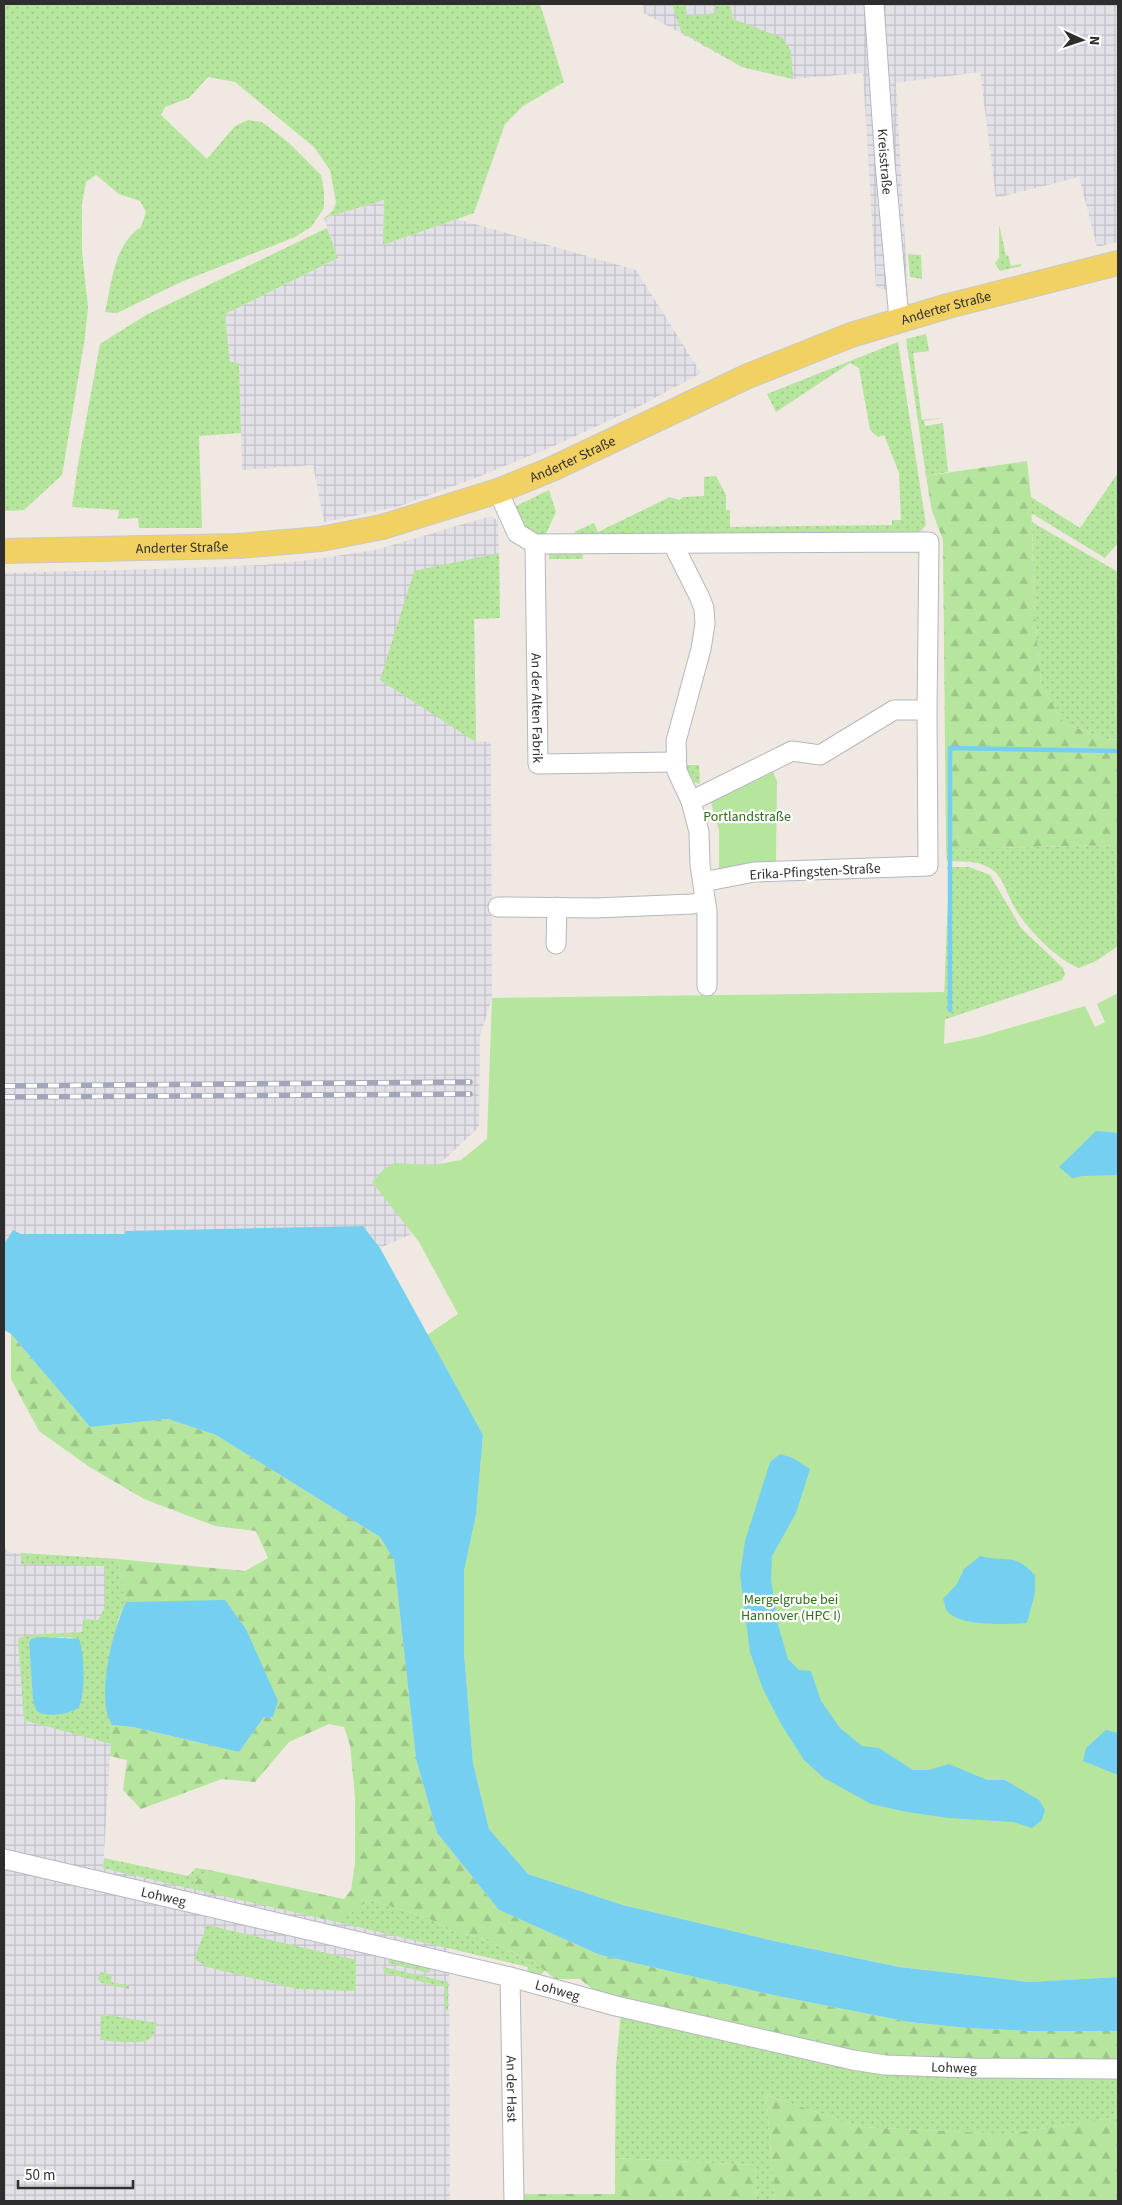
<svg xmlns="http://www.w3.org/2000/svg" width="1122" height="2205" font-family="'Source Sans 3',sans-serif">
	<defs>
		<pattern id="industrial-grid" width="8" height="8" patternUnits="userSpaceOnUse" patternTransform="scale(1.25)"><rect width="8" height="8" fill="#e3e1e8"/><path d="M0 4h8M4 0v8" fill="none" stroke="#c3c1c7"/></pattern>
		<pattern id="grass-dots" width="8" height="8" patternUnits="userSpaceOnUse" patternTransform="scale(1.25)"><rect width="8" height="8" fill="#b6e59e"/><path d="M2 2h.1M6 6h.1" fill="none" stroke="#9dc588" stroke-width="1.8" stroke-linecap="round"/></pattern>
		<pattern id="forest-firs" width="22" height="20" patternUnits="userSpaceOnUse" patternTransform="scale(1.25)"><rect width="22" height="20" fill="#b6e59e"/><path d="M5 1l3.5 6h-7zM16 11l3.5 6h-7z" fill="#9dc588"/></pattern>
	</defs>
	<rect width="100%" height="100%" fill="#efe9e1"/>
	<path fill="url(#industrial-grid)" d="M 643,4 L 1118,4 L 1118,242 L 1097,247 L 1079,177 L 996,198 L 980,72 L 896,83 L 908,296 L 876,287 L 863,73 L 793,79 L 742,67 L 644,13 Z
		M 384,200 L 383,245 L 457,219 L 636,270 L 701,373 L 636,408 L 556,445 L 478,477 L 397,507 L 324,522 L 313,465 L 242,470 L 239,363 L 230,362 L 225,314 L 338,258 L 324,218 Z
		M 491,516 L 498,521 L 500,618 L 474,619 L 476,741 L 491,742 L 492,998 L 480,1036 L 479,1127 L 401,1200 L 412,1234 L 380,1248 L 363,1226 L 124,1234 L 21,1234 L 13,1230 L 4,1244 L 4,573 L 157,569 L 263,565 L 309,560 L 375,550 Z
		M 4,1532 L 5,1548 L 11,1553 L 117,1559 L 126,1602 L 118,1619 L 109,1720 L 112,1725 L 103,1868 L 449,1930 L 450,2201 L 4,2201 Z"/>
	<path fill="url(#grass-dots)" fill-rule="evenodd" d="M 4,4 L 540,4 L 564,82 L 523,106 L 505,124 L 474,213 L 383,245 L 384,200 L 324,218 L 333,211 L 336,202 L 330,170 L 314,147 L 235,82 L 208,77 L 189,98 L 165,107 L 161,115 L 207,159 L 235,126 L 248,120 L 262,122 L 288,142 L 321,175 L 324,192 L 324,208 L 311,227 L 295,237 L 181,282 L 117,313 L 105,312 C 112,282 114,244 141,227 L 146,212 L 140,201 L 119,194 L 96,175 L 86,182 L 82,204 L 82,251 L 88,307 L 85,337 L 62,475 L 24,510 L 4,511 Z
		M 672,4 L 685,4 L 687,16 L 716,13 L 716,4 L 730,4 L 733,19 L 783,38 L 791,51 L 793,79 L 742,67 L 681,32 Z
		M 999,224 L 1006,256 L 1008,255 L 1011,266 L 1021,264 L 1021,266 L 1000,271 L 995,263 L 999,258 Z
		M 327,228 L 338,258 L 225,314 L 230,362 L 239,363 L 241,433 L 199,436 L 202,528 L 139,528 L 138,518 L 118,519 L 119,510 L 72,507 L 78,464 L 100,344 L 146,315 Z
		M 908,254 L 921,255 L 922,279 L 910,277 Z
		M 926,334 L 929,351 L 913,353 L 922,420 L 948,417 L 924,421 L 925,426 L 943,423 L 948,472 L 926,476 L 906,339 Z
		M 898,342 L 926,525 L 920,532 L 583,541 L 574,532 L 594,523 L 598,532 L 670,497 L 679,500 L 683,497 L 704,496 L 704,477 L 716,476 L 726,495 L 726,510 L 730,510 L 730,527 L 892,525 L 892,520 L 901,520 L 899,473 L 884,435 L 878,437 L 870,430 L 859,368 L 850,363 L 776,412 L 767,394 Z
		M 1118,473 L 1118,543 L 1105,558 L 1031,513 L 1031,497 L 1080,528 Z
		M 549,490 L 556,512 L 545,536 C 529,536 516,521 516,506 Z
		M 1032,522 L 1118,572 L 1118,739 L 1107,740 L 1064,723 L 1041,685 L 1034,601 Z
		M 499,553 L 500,618 L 474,619 L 476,742 L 380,680 L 414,571 Z
		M 549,553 L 582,553 L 583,559 L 549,559 Z
		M 686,765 L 699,765 L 700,784 L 686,780 Z
		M 1118,843 L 1118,946 L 1096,961 L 1079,968 C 1058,961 1025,927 1015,908 C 1007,895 1003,874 988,867 C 976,860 960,862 947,861 L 946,848 L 993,848 L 1117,845 Z
		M 947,867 L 969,867 L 990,875 L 1021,928 L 1063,968 L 1065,974 L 1062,980 L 943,1020 L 949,875 Z
		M 21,1553 L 117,1559 L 126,1602 L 118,1619 L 106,1688 L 109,1720 L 112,1725 L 111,1744 L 24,1720 L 18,1640 L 20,1637 L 43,1634 L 82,1632 L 83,1619 L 98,1620 L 105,1607 L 105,1566 L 21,1564 ZM 42,1637 L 71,1637 L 81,1652 L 83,1665 L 83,1694 L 71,1712 C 54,1713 38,1720 33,1699 L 29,1642 L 31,1639 Z
		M 104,1858 L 188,1876 L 196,1868 L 209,1870 L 188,1888 L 103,1868 Z
		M 370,1900 L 428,1918 L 449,1930 L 484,1939 L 537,1964 L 545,1970 L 539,1976 L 527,1972 L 528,1967 L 337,1922 Z
		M 207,1925 L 356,1960 L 356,1991 L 297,1989 L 207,1967 L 194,1959 Z
		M 390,1957 L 431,1967 L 429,1973 L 388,1963 Z
		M 383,1967 L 448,1982 L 448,2011 L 445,2008 L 445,1987 L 384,1973 Z
		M 100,1972 L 112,1975 L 111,1982 L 129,1986 L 129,1989 L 101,1983 L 98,1980 Z
		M 621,2012 L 879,2074 L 1118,2074 L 1118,2117 L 1007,2134 L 861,2127 L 766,2095 L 775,2201 L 757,2201 L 755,2165 L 615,2158 L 616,2066 Z
		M 101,2014 L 157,2023 C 155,2029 154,2037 148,2040 C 140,2044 110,2041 100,2040 Z"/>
	<path fill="url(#forest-firs)" d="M 1027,461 L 1031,497 L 1034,601 L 1041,685 L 1064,723 L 1107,740 L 1118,739 L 1118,843 L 1117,845 L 993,848 L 946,848 L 943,540 L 932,511 L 926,476 Z
		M 11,1334 L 90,1427 L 168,1419 L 216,1435 L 380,1537 L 394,1559 L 416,1759 L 437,1833 L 499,1910 L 600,1955 L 768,1994 L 909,2022 L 967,2028 L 1028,2031 L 1118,2031 L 1118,2064 L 952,2060 L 839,2051 L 792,2042 L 595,1991 L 580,1979 L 555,1979 L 537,1964 L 484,1939 L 449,1930 L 428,1918 L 370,1900 L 337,1922 L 188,1888 L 209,1870 L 344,1899 L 351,1890 L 355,1863 L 355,1797 L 350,1745 L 344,1727 L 329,1724 L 289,1742 L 255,1782 L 222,1779 L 141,1809 L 123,1790 L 127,1760 L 110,1756 L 112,1725 L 133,1727 L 239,1752 L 264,1717 L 258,1659 L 246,1629 L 225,1601 L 126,1602 L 117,1559 L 245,1571 L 268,1558 L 256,1531 L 215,1526 L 144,1499 L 88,1466 L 39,1431 L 11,1379 Z
		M 766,2095 L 861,2127 L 1007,2134 L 1118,2117 L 1118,2201 L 775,2201 Z
		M 615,2158 L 755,2165 L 757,2201 L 522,2201 L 522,2194 L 615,2194 Z"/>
	<path fill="#b6e59e" d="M 771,767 L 777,781 L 776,863 L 719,872 L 719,830 L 710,799 Z
		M 946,992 L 944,1044 L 979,1037 L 1085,1006 L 1095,1027 L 1105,1022 L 1097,1004 L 1118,993 L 1118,1977 L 1030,1982 L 901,1967 L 774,1941 L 623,1905 L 528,1874 L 489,1829 L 473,1763 L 464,1652 L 464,1571 L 476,1515 L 483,1435 L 427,1335 L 458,1314 L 419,1242 L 372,1182 L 383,1170 L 394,1163 L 433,1165 L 461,1160 L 487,1139 L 492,998 Z"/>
	<path fill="#75cff0" d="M 1096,1131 L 1118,1133 L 1118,1175 L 1083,1176 L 1072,1178 L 1059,1167 Z
		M 363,1226 L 380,1248 L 483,1435 L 476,1515 L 464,1571 L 464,1652 L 473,1763 L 489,1829 L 528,1874 L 623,1905 L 774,1941 L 900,1967 L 1030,1982 L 1118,1977 L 1118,2031 L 1028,2031 L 967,2028 L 909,2022 L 768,1994 L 600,1955 L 499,1910 L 437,1833 L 416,1759 L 394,1560 L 380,1537 L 216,1435 L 168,1419 L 90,1427 L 11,1334 L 4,1330 L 4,1244 L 13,1230 L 21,1234 L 124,1234 L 126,1231 Z
		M 780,1454 L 793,1458 L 810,1469 L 796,1513 L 772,1556 L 771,1579 L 778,1625 L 788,1659 L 799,1670 L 811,1671 L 821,1701 L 840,1728 L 862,1746 L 879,1748 L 913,1770 L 929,1770 L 949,1764 L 987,1780 L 1005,1780 L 1039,1800 L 1045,1810 L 1042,1820 L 1032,1828 L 1013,1822 L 949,1818 L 907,1812 L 871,1804 L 824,1778 L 804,1760 L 781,1724 L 763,1689 L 750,1652 L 740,1575 L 745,1541 L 770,1462 Z
		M 980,1556 C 1007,1563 1014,1552 1035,1575 L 1035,1593 L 1027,1623 C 1008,1624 964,1627 949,1613 C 945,1610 945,1604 943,1599 L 957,1584 L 964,1569 Z
		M 225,1600 L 246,1629 L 278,1701 L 273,1717 L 264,1717 L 239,1752 L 133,1727 L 112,1725 C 95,1699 113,1629 126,1602 Z
		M 42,1637 L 79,1639 C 84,1652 86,1694 79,1707 C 72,1714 50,1717 40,1713 C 35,1711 34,1705 33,1699 L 29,1642 L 31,1639 Z
		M 1106,1730 L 1118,1733 L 1118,1775 L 1083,1761 L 1086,1748 Z"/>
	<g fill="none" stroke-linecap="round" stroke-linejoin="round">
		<path stroke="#75cff0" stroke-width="4.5" d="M 950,1010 L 950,748 L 1118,751"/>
		<defs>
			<g id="minor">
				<path id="s1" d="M 874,4 L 885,163 L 899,319"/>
				<path d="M 498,491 L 517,533 L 535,544 L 929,542 L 927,710 L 928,866 L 754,872 L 703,882"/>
				<path id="s2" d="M 535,544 L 538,764 L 675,762"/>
				<path d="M 673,544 L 699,596 L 704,608 L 705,624 L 701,649 L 676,741 L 677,771 L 691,801 L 792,751 L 820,755 L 894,710 L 927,710"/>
				<path d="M 691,801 L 699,832 L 700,865 L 707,911 L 707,986"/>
				<path d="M 498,907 L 595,908 L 692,904 L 705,901"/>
				<path d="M 556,944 L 557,907"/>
				<path id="s3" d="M 4,1859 L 510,1977 L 616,2006 L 853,2060 L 885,2065 L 971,2068 L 1118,2069"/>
				<path id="s4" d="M 510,1977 L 514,2201"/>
			</g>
			<g id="major">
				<path id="s5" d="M 4,551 L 238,546 L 321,539 L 382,527 L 498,491 L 552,469 L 748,376 L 851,335 L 948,306 L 1118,263"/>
			</g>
		</defs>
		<use href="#minor" stroke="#b4b7c1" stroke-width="21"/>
		<use href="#major" stroke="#c9c9c9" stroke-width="26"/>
		<use href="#minor" stroke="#fff" stroke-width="19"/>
		<use href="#major" stroke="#f2d163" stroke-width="24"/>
		<defs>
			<path id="rail" d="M 4,1086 L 470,1082
				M 4,1097 L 470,1094"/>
		</defs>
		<use href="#rail" stroke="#a3a6b8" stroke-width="5.5"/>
		<use href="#rail" stroke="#fff" stroke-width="4" stroke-dasharray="11" stroke-linecap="butt"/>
	</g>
	<g text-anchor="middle" stroke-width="4.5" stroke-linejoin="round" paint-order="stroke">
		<g font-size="14" fill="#2e2e2e" stroke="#fff">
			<text dy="5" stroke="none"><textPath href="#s1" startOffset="158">Kreisstraße</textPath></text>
			<text dy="5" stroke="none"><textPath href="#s5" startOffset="986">Anderter Straße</textPath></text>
			<text dy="5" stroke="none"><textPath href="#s5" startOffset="582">Anderter Straße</textPath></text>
			<text dy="5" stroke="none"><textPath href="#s5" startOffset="178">Anderter Straße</textPath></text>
			<text dy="5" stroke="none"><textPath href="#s2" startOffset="164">An der Alten Fabrik</textPath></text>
			<text transform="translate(815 871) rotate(-3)" y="5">Erika-Pfingsten-Straße</text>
			<text dy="5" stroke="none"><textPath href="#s3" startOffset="164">Lohweg</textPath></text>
			<text dy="5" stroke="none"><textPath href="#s3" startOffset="569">Lohweg</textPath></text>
			<text dy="5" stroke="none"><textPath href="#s3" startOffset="974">Lohweg</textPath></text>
			<text dy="5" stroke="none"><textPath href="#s4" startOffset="112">An der Hast</textPath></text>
		</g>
		<g font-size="14" fill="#2c6e1b" stroke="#fff">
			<text x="747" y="821">Portlandstraße</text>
			<text x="791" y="1604">Mergelgrube bei<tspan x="791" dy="16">Hannover (HPC I)</tspan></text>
		</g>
	</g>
	<rect width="1122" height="2205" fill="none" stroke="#2e2e2e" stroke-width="10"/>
	<g transform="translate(1082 40) rotate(93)" stroke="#ffffff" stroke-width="4" paint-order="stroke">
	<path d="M0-4L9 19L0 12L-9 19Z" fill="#2e2e2e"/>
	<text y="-8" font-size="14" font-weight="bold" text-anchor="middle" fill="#2e2e2e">N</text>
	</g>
	<path d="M18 2180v8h115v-8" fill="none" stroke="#2e2e2e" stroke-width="2.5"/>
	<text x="25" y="2180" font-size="15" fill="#2e2e2e" stroke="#ffffff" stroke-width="4" paint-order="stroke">50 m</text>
</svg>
